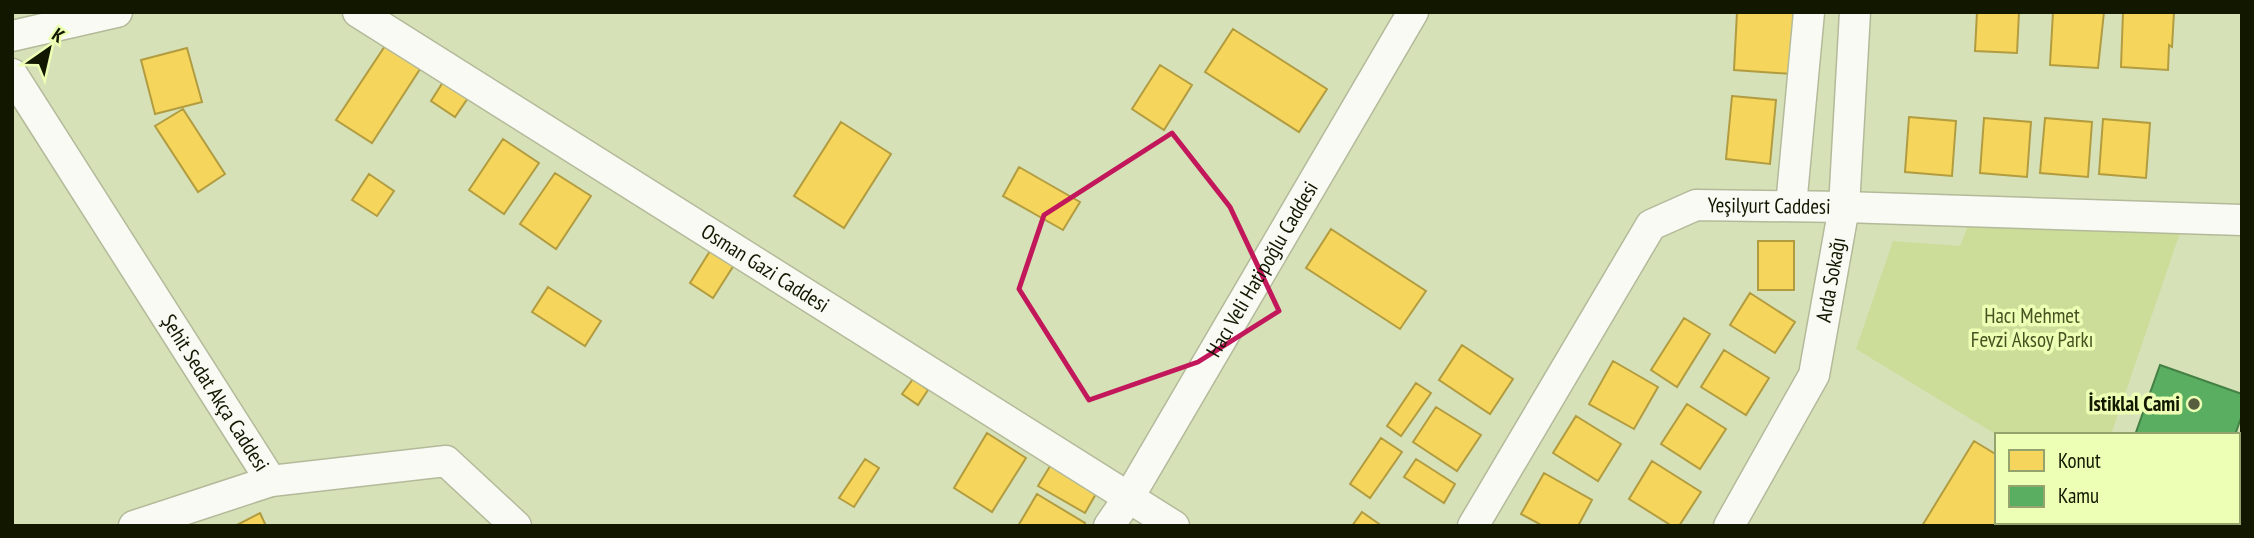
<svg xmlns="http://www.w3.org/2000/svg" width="2254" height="538" font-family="'PT Sans Narrow',sans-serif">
	<rect width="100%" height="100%" fill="#d7e1b8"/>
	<path fill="#ccdc99" d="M 2185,218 L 2111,435 L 1997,435 L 1856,349 L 1893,241 L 1960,246 L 1970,221 Z"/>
	<path fill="#f6d55c" stroke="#b29c40" stroke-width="2" d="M 1737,12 L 1795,12 L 1792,74 L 1734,70 Z
		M 1977,12 L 2019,12 L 2017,53 L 1975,51 Z
		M 2053,12 L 2104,12 L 2098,68 L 2050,65 Z
		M 2123,12 L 2174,12 L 2172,47 L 2169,45 L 2168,70 L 2121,67 Z
		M 1233,29 L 1327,89 L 1299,132 L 1205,72 Z
		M 387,43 L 422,66 L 372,143 L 336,120 Z
		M 187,48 L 202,102 L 155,114 L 141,60 Z
		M 1160,65 L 1192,85 L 1164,130 L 1132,109 Z
		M 445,79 L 470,95 L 455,117 L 431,101 Z
		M 1732,96 L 1776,100 L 1770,164 L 1726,159 Z
		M 183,109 L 225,174 L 198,192 L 155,126 Z
		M 1909,117 L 1956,121 L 1952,176 L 1905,172 Z
		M 1984,118 L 2031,122 L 2027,177 L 1980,173 Z
		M 2045,118 L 2092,122 L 2088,177 L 2040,173 Z
		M 2103,119 L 2150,123 L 2146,178 L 2099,174 Z
		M 841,122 L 891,154 L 844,228 L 794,196 Z
		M 503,139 L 539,163 L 504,214 L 469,190 Z
		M 1019,167 L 1080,202 L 1063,230 L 1003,196 Z
		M 555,173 L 591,196 L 556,249 L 520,224 Z
		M 369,174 L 394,191 L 377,216 L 352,200 Z
		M 1331,229 L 1426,291 L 1400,329 L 1306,268 Z
		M 1758,241 L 1794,241 L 1794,290 L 1758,290 Z
		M 710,251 L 734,265 L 713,298 L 690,283 Z
		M 548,287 L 601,321 L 585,346 L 532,312 Z
		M 1750,293 L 1795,322 L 1775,353 L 1730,325 Z
		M 1684,318 L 1710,334 L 1677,387 L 1651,370 Z
		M 1462,345 L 1513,379 L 1490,414 L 1439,380 Z
		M 1724,350 L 1769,378 L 1746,415 L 1701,387 Z
		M 1613,361 L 1658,387 L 1634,429 L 1589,404 Z
		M 913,379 L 928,390 L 918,405 L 902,394 Z
		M 1416,383 L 1431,393 L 1401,436 L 1387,426 Z
		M 1687,404 L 1726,429 L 1700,469 L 1661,444 Z
		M 1436,407 L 1481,435 L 1457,471 L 1413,442 Z
		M 1576,416 L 1621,444 L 1598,481 L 1553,453 Z
		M 987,433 L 1026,458 L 992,512 L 954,488 Z
		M 1381,438 L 1402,452 L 1370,498 L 1350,484 Z
		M 1974,441 L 1997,455 L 1997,522 L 2001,522 L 1998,526 L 1922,526 Z
		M 1055,458 L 1101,485 L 1085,513 L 1038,486 Z
		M 865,459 L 879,468 L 854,507 L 839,498 Z
		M 1416,459 L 1455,484 L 1444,503 L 1404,477 Z
		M 1652,461 L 1701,492 L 1679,526 L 1672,526 L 1629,499 Z
		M 1544,473 L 1592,500 L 1578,526 L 1543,526 L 1521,514 Z
		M 1037,494 L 1085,523 L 1084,526 L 1018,526 Z
		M 1362,512 L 1382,526 L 1352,526 Z
		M 260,513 L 266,526 L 235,526 Z"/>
	<path fill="#5aae61" stroke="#448144" stroke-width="2" d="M 2160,365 L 2242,394 L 2242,415 L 2235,435 L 2135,435 Z"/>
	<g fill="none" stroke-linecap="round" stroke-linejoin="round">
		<defs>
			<g id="minor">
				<path id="s1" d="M 358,12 L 1174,526"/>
				<path d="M 12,36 L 117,12"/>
				<path id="s2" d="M 12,74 L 271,481 L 446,461 L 516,526"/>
				<path d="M 1791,206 L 1809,12"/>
				<path d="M 134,526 L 271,481"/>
				<path id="s3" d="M 1109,526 L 1129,497 L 1413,12"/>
				<path id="s4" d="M 1473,526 L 1651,225 L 1696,205 L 1844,207 L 2242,220"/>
				<path id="s5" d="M 1729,526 L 1814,375 L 1844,207 L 1855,12"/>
			</g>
		</defs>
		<use href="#minor" stroke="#b3ba9a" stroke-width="33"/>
		<use href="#minor" stroke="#f9faf4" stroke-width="30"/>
	</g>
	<path fill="none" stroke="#c2185b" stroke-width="5" stroke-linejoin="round" d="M 1172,133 L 1230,207 L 1279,311 L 1198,362 L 1089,400 L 1019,289 L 1044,215 Z"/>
	<circle fill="#575e40" stroke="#ecffb4" stroke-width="2.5" cx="2194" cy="404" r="7"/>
	<g text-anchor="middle" stroke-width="7" stroke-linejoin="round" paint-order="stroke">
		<g font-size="21" fill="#121800" stroke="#ecffb4">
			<text dy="7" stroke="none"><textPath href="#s4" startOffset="472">Yeşilyurt Caddesi</textPath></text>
			<text dy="7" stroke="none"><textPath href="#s1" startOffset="481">Osman Gazi Caddesi</textPath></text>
			<text dy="7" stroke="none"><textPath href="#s3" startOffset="299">Hacı Veli Hatipoğlu Caddesi</textPath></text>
			<text dy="7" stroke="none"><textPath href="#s5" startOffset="270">Arda Sokağı</textPath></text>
			<text dy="7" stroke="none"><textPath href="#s2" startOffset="378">Şehit Sedat Akça Caddesi</textPath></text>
		</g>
		<g font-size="21" fill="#475121" stroke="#ecffb4">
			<text x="2032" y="323">Hacı Mehmet<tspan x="2032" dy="24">Fevzi Aksoy Parkı</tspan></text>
		</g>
		<g font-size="21" font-weight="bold" fill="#121800" stroke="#ecffb4" text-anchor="end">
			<text x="2180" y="411">İstiklal Cami</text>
		</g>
	</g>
	<rect width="2254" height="538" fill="none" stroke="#121800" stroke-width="28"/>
	<rect x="1995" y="433" width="245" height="91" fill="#ecffb4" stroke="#95a36c" stroke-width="2"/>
	<rect x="2009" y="450" width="35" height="21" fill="#f6d55c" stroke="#95a36c" stroke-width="2"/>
	<text x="2058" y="468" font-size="21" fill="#121800">Konut</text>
	<rect x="2009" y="486" width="35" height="21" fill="#5aae61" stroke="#95a36c" stroke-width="2"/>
	<text x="2058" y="503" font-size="21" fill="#121800">Kamu</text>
	<g transform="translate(49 49) rotate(34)" stroke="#ecffb4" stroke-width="5" paint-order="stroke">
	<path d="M0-5L12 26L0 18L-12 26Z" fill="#121800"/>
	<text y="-10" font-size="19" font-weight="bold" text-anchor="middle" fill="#121800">K</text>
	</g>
</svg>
